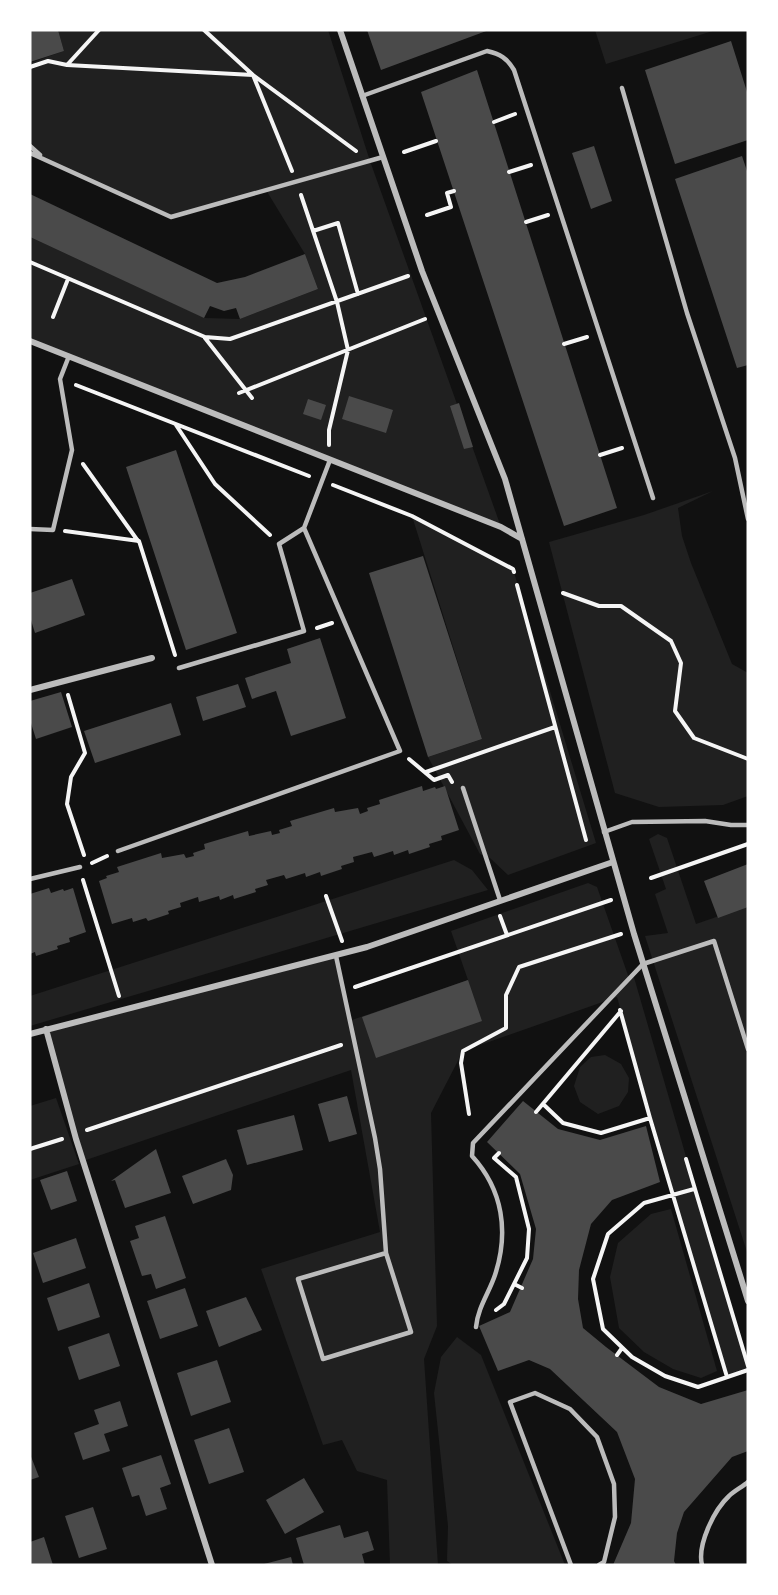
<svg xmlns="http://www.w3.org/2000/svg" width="778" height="1595" font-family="Overpass,sans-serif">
	<rect width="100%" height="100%" fill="#111"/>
	<path fill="#202020" d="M 58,30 L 328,30 L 370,161 L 501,527 L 30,343 L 30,237 L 205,318 L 240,319 L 318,289 L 305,254 L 266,190 L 171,217 L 44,159 L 30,146 L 30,63 L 64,51 Z
		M 595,30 L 716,30 L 606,64 Z
		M 713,491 L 678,508 L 682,536 L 691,563 L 732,664 L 748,673 L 748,796 L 723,805 L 659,807 L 615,793 L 549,542 L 644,515 Z
		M 412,516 L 513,569 L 596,843 L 508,875 L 490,858 L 480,854 L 428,757 L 482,739 Z
		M 658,834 L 667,838 L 696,924 L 748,906 L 748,1255 L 645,936 L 668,933 L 655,894 L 666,889 L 649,839 Z
		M 454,860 L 472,870 L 488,890 L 30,1026 L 30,996 Z
		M 588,883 L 597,887 L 629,978 L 633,974 L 748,1370 L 727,1377 L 617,997 L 463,1051 L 431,1113 L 437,1326 L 424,1359 L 438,1565 L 390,1565 L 387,1480 L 357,1471 L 342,1440 L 323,1445 L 261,1269 L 380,1232 L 351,1070 L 83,1161 L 46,1029 L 336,956 L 349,1021 L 468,980 L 451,931 Z
		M 605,1055 L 621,1064 L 629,1078 L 628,1092 L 619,1106 L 598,1114 L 580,1102 L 574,1086 L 580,1067 L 591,1057 Z
		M 56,1098 L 79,1164 L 30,1180 L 30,1106 Z
		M 671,1209 L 717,1371 L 701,1378 L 673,1369 L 644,1352 L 619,1328 L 610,1277 L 618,1243 L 651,1214 Z
		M 457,1337 L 481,1355 L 565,1565 L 453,1565 L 447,1561 L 448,1526 L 434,1393 L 441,1357 Z"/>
	<path fill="#4a4a4a" d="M 30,30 L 58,30 L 64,51 L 30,62 Z
		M 367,30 L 489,30 L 381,70 Z
		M 731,41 L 748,95 L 748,140 L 675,164 L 645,70 Z
		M 477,70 L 617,508 L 564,526 L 421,92 Z
		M 594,146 L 612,201 L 591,209 L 572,153 Z
		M 742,156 L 748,174 L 748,365 L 737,368 L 675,179 Z
		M 30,194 L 217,283 L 245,277 L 305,254 L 318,289 L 240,319 L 236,308 L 224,311 L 210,306 L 204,318 L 30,237 Z
		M 349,396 L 393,410 L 386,433 L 342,419 Z
		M 308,399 L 326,405 L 321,420 L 303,414 Z
		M 459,403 L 473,447 L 464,449 L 450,406 Z
		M 176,450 L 237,633 L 186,650 L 126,467 Z
		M 423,556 L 482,739 L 428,757 L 369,573 Z
		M 72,579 L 85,615 L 35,633 L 30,617 L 30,593 Z
		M 320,638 L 346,718 L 291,736 L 276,691 L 252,699 L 245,678 L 291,663 L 287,649 Z
		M 238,684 L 246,707 L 203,721 L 196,697 Z
		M 61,692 L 72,727 L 36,739 L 30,720 L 30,701 Z
		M 171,703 L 181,735 L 95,763 L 84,731 Z
		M 422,786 L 423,791 L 435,787 L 436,789 L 445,786 L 459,830 L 441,836 L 442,840 L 429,844 L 430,847 L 409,854 L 408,850 L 394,855 L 393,851 L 374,857 L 372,852 L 353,857 L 354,862 L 341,866 L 342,869 L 321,876 L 320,872 L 306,877 L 305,873 L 286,879 L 284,875 L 266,880 L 268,885 L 255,889 L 256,892 L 234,899 L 233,895 L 220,900 L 219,896 L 199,902 L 198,897 L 180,903 L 181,907 L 168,911 L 169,914 L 148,921 L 146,918 L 133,922 L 132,918 L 112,924 L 99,881 L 107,878 L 106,876 L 119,872 L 117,867 L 161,853 L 162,858 L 184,854 L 186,858 L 194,856 L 193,853 L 205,849 L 204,844 L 248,831 L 249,836 L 271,831 L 272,835 L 280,833 L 279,830 L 292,826 L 290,821 L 334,808 L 335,812 L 358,808 L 360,814 L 368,811 L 367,808 L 380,804 L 379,800 Z
		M 748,864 L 748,907 L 718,918 L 704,881 Z
		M 49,888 L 51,893 L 63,889 L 64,891 L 73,888 L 86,932 L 69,938 L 70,942 L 57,946 L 58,949 L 36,956 L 35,952 L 30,954 L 30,894 Z
		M 468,980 L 482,1021 L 376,1058 L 362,1017 Z
		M 347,1096 L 357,1134 L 329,1142 L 318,1104 Z
		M 523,1101 L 558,1129 L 600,1140 L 646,1126 L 660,1182 L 612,1200 L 591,1224 L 579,1270 L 578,1299 L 583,1328 L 606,1347 L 659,1387 L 701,1404 L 748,1390 L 748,1451 L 732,1457 L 684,1512 L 677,1533 L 674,1561 L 676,1565 L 613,1565 L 631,1523 L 635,1479 L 617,1432 L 550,1369 L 529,1360 L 498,1371 L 479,1326 L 510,1312 L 533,1259 L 536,1229 L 520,1174 L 487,1142 Z
		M 294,1115 L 303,1150 L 247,1165 L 237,1130 Z
		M 156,1149 L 171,1193 L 125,1208 L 115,1180 L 111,1181 Z
		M 226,1159 L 233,1175 L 231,1190 L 193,1204 L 182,1176 Z
		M 67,1171 L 77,1201 L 51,1210 L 40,1180 Z
		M 165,1216 L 186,1278 L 156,1289 L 151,1274 L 142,1276 L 130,1241 L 139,1238 L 135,1226 Z
		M 76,1238 L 86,1268 L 43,1283 L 33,1253 Z
		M 89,1283 L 100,1317 L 58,1331 L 47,1298 Z
		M 185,1288 L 198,1326 L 160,1339 L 147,1301 Z
		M 246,1297 L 262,1330 L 219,1347 L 206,1311 Z
		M 109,1333 L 120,1366 L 79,1380 L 68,1347 Z
		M 217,1360 L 231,1402 L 191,1416 L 177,1373 Z
		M 120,1401 L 128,1426 L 104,1434 L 110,1451 L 83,1460 L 74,1433 L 99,1424 L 94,1410 Z
		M 229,1428 L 244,1472 L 209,1484 L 194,1440 Z
		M 30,1454 L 39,1477 L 30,1480 Z
		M 161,1455 L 171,1484 L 160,1488 L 167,1509 L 146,1516 L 139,1495 L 132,1497 L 122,1468 Z
		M 304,1478 L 324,1512 L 285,1534 L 266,1500 Z
		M 93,1507 L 107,1549 L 79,1558 L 65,1516 Z
		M 340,1525 L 344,1538 L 368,1531 L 374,1550 L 362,1554 L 365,1565 L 304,1565 L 296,1538 Z
		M 44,1537 L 53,1565 L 30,1565 L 30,1542 Z
		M 291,1557 L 293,1565 L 264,1565 L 264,1564 Z"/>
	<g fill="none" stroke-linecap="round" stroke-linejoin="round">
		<path stroke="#f5f5f5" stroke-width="4" d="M 204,30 L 253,75 L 356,151
			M 67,65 L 253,75 L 292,171
			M 30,67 L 48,61 L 67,65 L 99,30
			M 494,122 L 515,114
			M 404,152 L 436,141
			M 509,172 L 531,165
			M 301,195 L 337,302 L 348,350 L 329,430 L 329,445
			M 427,215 L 451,207 L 447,193 L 454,191
			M 526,222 L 548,215
			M 313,231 L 338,223 L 358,294
			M 30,262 L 205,337 L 230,339 L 408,276
			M 53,317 L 68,279
			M 205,338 L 252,398
			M 564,344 L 587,337
			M 76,385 L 309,476
			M 239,393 L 425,319
			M 176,425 L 215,484 L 270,535
			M 600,455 L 622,448
			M 83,464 L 138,541
			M 333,485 L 412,516 L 513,569 L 514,572
			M 65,531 L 139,541 L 175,655
			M 517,585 L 586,840
			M 563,593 L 599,606 L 621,606 L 671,641 L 681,663 L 675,711 L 694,738 L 748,759
			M 317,628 L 332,623
			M 68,695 L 85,753 L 71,777 L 67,804 L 84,855
			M 409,759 L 434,780 L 448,775 L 452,782
			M 426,772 L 555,727
			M 92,863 L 107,856
			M 651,878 L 748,844
			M 83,880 L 119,996
			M 326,896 L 342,941
			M 500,916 L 507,935
			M 355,987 L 611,900
			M 620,1010 L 650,1118 L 727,1377
			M 543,1104 L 563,1123 L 601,1133 L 650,1118
			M 536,1112 L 621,1011
			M 469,1114 L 461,1063 L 463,1051 L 506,1028 L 506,995 L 519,967 L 621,934
			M 87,1130 L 341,1045
			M 30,1149 L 62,1139
			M 686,1159 L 748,1366
			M 694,1189 L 644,1203 L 608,1234 L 593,1279 L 603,1329 L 632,1357 L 665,1376 L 698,1387 L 748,1370
			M 516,1285 L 522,1288
			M 496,1310 L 504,1304 L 527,1258 L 529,1229 L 516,1177 L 494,1158 L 499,1153
			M 617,1355 L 622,1348"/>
		<path stroke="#bcbcbc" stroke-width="4.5" d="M 622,88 L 687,313 L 735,458 L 748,519
			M 362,96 L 487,51 C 500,54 507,58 514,70 L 653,498
			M 30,146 L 40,155
			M 30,153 L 171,217 L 383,157
			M 30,529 L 53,530 L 72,450 L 60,379 L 69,356
			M 179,668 L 304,631 L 279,544 L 304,528
			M 463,788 L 500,900
			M 604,832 L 632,822 L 705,821 L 731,825 L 748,825
			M 118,851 L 400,751 L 304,528 L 330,460
			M 30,879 L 80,867
			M 336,956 L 375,1138 L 380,1169 L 386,1253 L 411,1332 L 323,1359 L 298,1279 L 386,1253
			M 476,1327 C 478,1307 489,1293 495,1275 C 509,1232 503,1190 472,1156 L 473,1143 L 643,964 L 714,941 L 748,1049
			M 571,1565 L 510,1402 L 535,1393 L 570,1409 L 597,1437 L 614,1484 L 615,1517 L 604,1562 L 599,1565
			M 702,1565 C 697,1545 714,1510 729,1496 C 734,1491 742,1487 748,1482"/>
		<path stroke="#bcbcbc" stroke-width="6" d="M 340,30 L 422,271 L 505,479 L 634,934 L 748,1301
			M 30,341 L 501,527 L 522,539
			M 30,690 L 152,658
			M 46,1029 L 76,1139 L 212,1565
			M 30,1034 L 367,947 L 613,862"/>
	</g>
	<rect width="778" height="1595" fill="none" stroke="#ffffff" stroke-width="63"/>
</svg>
